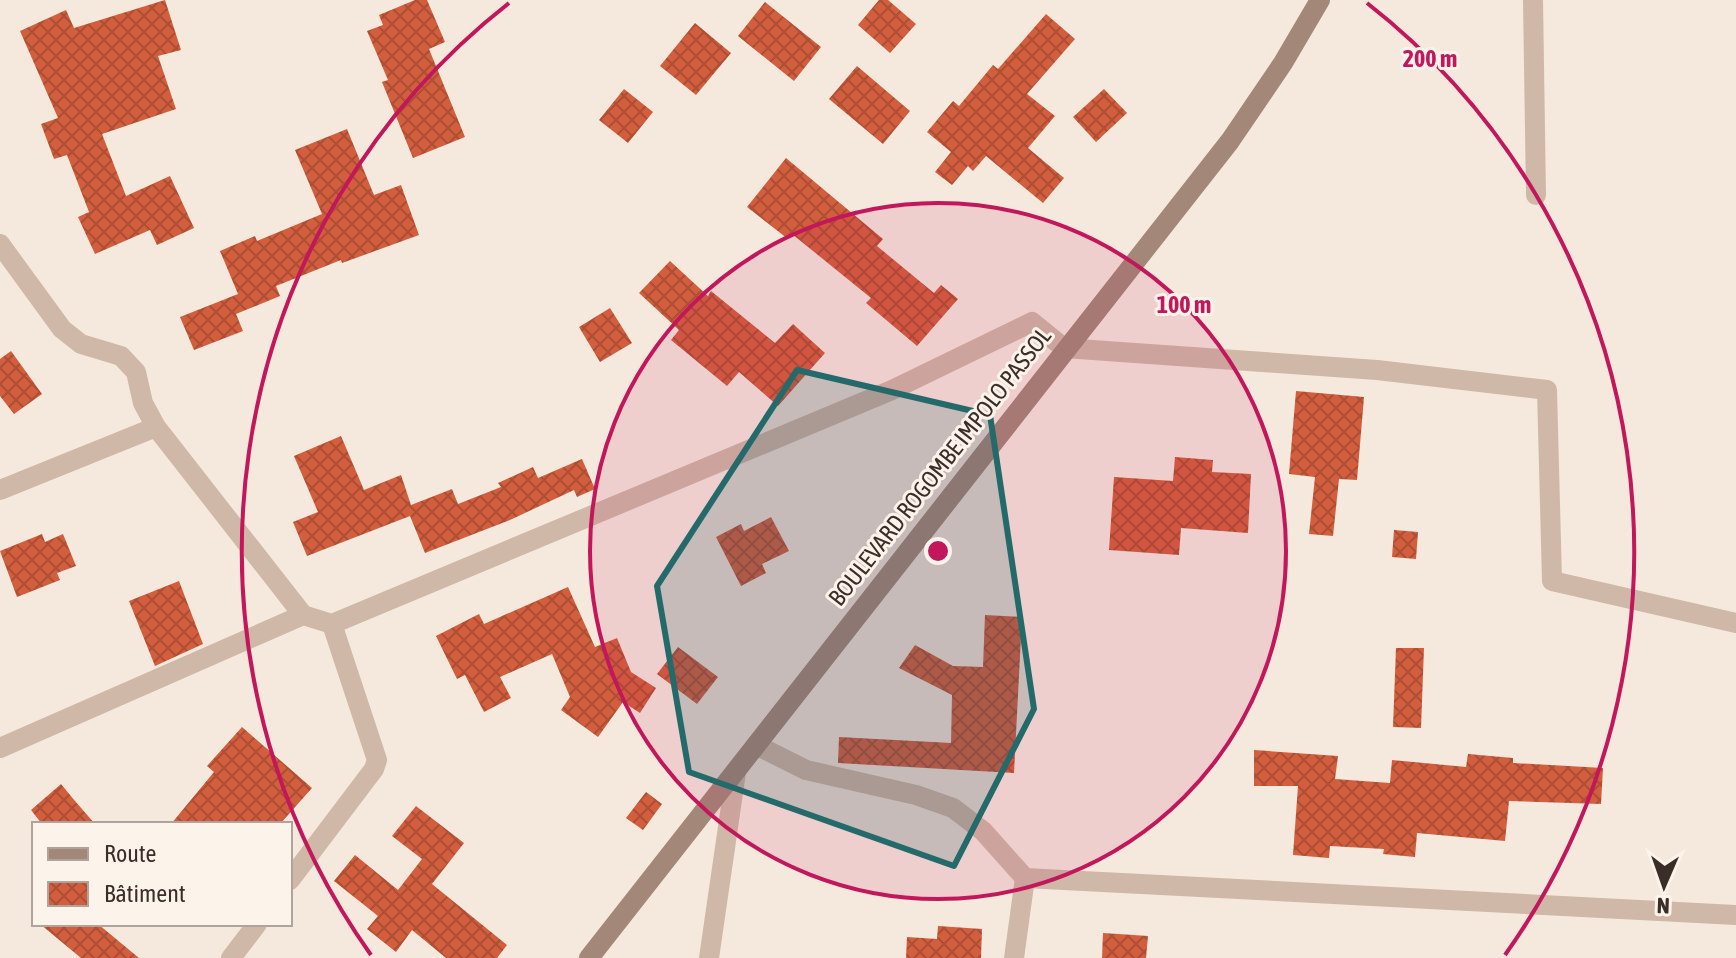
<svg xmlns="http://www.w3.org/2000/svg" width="1736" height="958" font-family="'Asap Condensed',sans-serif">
	<defs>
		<pattern id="building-cross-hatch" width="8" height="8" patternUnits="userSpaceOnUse" patternTransform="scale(2)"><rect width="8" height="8" fill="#d35e3d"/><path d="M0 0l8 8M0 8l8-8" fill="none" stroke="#ac4e33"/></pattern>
	</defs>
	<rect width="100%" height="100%" fill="#f5e9dd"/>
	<path fill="url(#building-cross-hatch)" d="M 165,0 L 181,50 L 158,56 L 176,109 L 102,134 L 126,196 L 170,176 L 194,228 L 157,245 L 150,230 L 95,254 L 78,217 L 89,212 L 67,155 L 54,159 L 41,124 L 58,118 L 20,31 L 66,10 L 74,28 Z
		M 415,0 L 427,0 L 445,42 L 429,49 L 465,137 L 413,158 L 382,82 L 388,80 L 367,31 L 383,25 L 379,15 Z
		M 879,0 L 888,0 L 916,24 L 890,53 L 858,25 Z
		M 765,2 L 821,47 L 794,81 L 738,36 Z
		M 1046,14 L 1075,39 L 1027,94 L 1055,116 L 1028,148 L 1064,178 L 1043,203 L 986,156 L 973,171 L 968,166 L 952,185 L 935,172 L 951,152 L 927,132 L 953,101 L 959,106 L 993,65 L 998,69 Z
		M 695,23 L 731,53 L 696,95 L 660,66 Z
		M 857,66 L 910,111 L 883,144 L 829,99 Z
		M 624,89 L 653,112 L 628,143 L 599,120 Z
		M 1104,89 L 1127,113 L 1096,142 L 1073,117 Z
		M 347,129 L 374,195 L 401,185 L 419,235 L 342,263 L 341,260 L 276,286 L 280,296 L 236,314 L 243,331 L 194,350 L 180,317 L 238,294 L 220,251 L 255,236 L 257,241 L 322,214 L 295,150 Z
		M 786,158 L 883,239 L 877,246 L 934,293 L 941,285 L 958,299 L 917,346 L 866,303 L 871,298 L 792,234 L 788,239 L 747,207 Z
		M 670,261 L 708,296 L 711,291 L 775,343 L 793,324 L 825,353 L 778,406 L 739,372 L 727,386 L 671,340 L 679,330 L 639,293 Z
		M 610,308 L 632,343 L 600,362 L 579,327 Z
		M 11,351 L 42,394 L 14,414 L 0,396 L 0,359 Z
		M 1296,391 L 1364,397 L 1357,480 L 1339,479 L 1333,536 L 1309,534 L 1315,477 L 1289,474 Z
		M 341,436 L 364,490 L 401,475 L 411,505 L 452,489 L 458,504 L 501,487 L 498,483 L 533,467 L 538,478 L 582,459 L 595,489 L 577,497 L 574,490 L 510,520 L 425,553 L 410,516 L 307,556 L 293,522 L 318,512 L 294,456 Z
		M 1175,457 L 1213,460 L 1212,472 L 1251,474 L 1248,533 L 1181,528 L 1179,555 L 1109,550 L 1114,477 L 1173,481 Z
		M 771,517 L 789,551 L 762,564 L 766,573 L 741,586 L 716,537 L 741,524 L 744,531 Z
		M 1394,530 L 1418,532 L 1416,559 L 1392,557 Z
		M 42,534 L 45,542 L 63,534 L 76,566 L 57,573 L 60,580 L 17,597 L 0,551 Z
		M 179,581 L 203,644 L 155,666 L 129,601 Z
		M 568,587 L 595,647 L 617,638 L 631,672 L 656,688 L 640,713 L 623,702 L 598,737 L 561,710 L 570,697 L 552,654 L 500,677 L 511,698 L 484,712 L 465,675 L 457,679 L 436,636 L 479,614 L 484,624 Z
		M 985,615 L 1022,617 L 1014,773 L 838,763 L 839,737 L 951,743 L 952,695 L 899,668 L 915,645 L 953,666 L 983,667 Z
		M 678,647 L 718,677 L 697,704 L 657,674 Z
		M 1396,648 L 1424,648 L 1421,728 L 1393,727 Z
		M 242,727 L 312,788 L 280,824 L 171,824 L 214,772 L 207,766 Z
		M 1254,750 L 1338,756 L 1335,779 L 1390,783 L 1392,760 L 1466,767 L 1468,754 L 1513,758 L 1513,763 L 1603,768 L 1601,804 L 1509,801 L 1505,841 L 1417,833 L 1415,857 L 1383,854 L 1384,849 L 1330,846 L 1329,858 L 1293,855 L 1298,786 L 1254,786 Z
		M 61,784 L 75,801 L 95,824 L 42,824 L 31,810 Z
		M 646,792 L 662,804 L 643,830 L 626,818 Z
		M 416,806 L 464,843 L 432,884 L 507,945 L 497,958 L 446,958 L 412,930 L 396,952 L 367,929 L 378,916 L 334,881 L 355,855 L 398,890 L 422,859 L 392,836 Z
		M 40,924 L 98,924 L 139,958 L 81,958 Z
		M 938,926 L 982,929 L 981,958 L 906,958 L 907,937 L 937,939 Z
		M 1103,933 L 1148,936 L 1146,958 L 1102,958 Z"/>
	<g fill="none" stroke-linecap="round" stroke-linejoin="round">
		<path stroke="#cfb8a7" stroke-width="20" d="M 1533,0 L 1536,195
			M 0,244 L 62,329 L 81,344 L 121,356 L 136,372 L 143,403 L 156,427 L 303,615 L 332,624 L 892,390 L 1032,322 L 1064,348 L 1377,370 L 1547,390 L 1552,581 L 1736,623
			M 0,490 L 156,427
			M 756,745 L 806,770 L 916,795 L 953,808 L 983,831 L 1025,878 L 1736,915
			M 0,748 L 303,615
			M 290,880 L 374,769 L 377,760 L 332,624
			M 231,958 L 257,924
			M 709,958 L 736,772
			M 1014,958 L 1025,878"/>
		<path stroke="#a38778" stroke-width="20" d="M 589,958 L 1230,141 L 1283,63 L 1320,0"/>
	</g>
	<path fill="#0f766e" fill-opacity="0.2" stroke="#0f766e" stroke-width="6" stroke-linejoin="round" d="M 797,370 L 990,415 L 1034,709 L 954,866 L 689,772 L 657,586 Z"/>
	<circle cx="938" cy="551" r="348" fill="#c2185b" fill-opacity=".12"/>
	<g fill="none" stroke="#c2185b" stroke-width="4">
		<circle cx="938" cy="551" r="348"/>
		<path d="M371 955A696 696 0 0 1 509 3M1367 3A696 696 0 0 1 1505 955"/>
	</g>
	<g text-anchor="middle" stroke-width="6" stroke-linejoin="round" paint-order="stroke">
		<g font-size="24" fill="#3b2e28" stroke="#fcf3eb">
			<text transform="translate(940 467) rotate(-52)" y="8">BOULEVARD ROGOMBE IMPOLO PASSOL</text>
		</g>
	</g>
	<circle cx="938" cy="551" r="12" fill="#c2185b" stroke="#fcf3eb" stroke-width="4"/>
	<g font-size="24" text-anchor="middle" font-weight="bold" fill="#c2185b" stroke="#fcf3eb" stroke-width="6" stroke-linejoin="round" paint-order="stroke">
		<text x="1430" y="67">200 m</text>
		<text x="1184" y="313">100 m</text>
	</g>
	<rect x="32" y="822" width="260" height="104" fill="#fcf3eb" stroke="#afa49d" stroke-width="2"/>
	<rect x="48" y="848" width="40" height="12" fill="#a38778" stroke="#afa49d" stroke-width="2"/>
	<text x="104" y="862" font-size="24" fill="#3b2e28">Route</text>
	<rect x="48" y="882" width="40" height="24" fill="url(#building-cross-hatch)" stroke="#afa49d" stroke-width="2"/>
	<text x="104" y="902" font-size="24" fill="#3b2e28">Bâtiment</text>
	<g transform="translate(1664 886) rotate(182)" stroke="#fcf3eb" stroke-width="6" paint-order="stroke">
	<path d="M0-6L14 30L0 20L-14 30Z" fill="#3b2e28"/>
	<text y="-12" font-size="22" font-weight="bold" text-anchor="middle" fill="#3b2e28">N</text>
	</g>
</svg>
